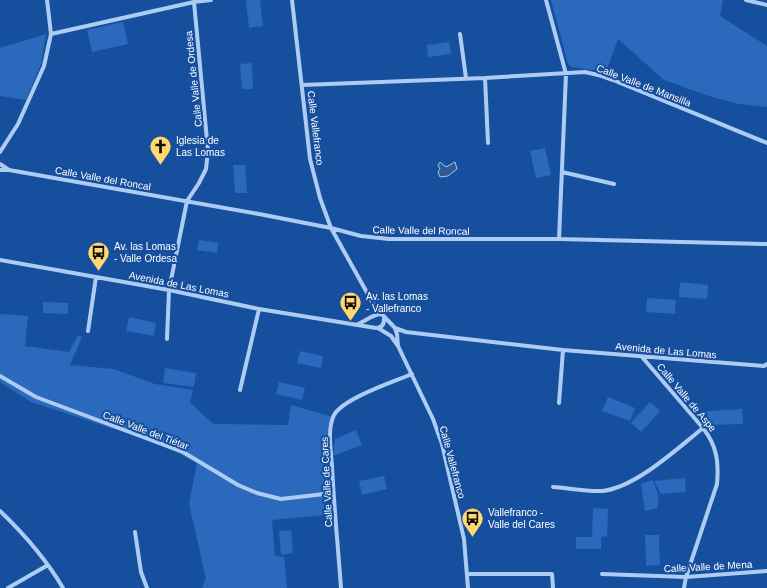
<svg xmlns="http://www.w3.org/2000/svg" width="767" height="588" font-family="Arial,sans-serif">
	<rect width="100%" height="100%" fill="#164f9d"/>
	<path fill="#2a69bb" d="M 246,0 L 260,0 L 263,26 L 249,28 Z
		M 551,0 L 723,0 L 720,16 L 767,46 L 767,107 L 739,104 L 712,97 L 664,80 L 618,39 L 606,72 L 572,67 L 568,64 Z
		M 123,22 L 128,44 L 92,52 L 87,30 Z
		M 46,34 L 41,64 L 26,100 L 0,96 L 0,48 Z
		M 449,42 L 451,54 L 428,57 L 427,45 Z
		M 252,63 L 253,89 L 242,89 L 240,64 Z
		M 545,148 L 551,175 L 536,178 L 530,151 Z
		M 233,165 L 245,165 L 247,193 L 235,193 Z
		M 199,240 L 218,243 L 217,253 L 197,250 Z
		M 680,282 L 708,285 L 707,299 L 679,297 Z
		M 647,298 L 676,300 L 675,314 L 646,312 Z
		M 43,302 L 68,303 L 68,314 L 43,313 Z
		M 0,314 L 28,316 L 25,346 L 69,352 L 78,335 L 82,337 L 70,365 L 114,369 L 155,384 L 193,390 L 190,402 L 213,424 L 288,425 L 291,405 L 333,417 L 328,435 L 324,515 L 272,520 L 275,556 L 284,557 L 287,588 L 202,588 L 206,579 L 189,504 L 197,463 L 178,453 L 145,439 L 31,402 L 0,382 Z
		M 129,317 L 156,323 L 154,336 L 126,331 Z
		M 300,351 L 323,356 L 321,368 L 297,363 Z
		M 165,368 L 196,373 L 194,387 L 163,383 Z
		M 279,382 L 305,388 L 302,400 L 276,394 Z
		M 608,397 L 635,408 L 630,421 L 602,411 Z
		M 650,402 L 660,411 L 641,432 L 631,423 Z
		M 742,409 L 743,424 L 707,425 L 707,411 Z
		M 356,430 L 362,445 L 333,456 L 335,439 Z
		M 384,476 L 387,489 L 362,495 L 359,481 Z
		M 685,478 L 686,492 L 661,494 L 654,481 Z
		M 652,480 C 657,488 660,499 657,508 L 645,511 L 641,484 Z
		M 593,508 L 608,509 L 607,536 L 601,537 L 601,549 L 576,549 L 576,537 L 592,537 Z
		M 291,530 L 293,553 L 281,555 L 279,531 Z
		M 645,535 L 659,535 L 660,565 L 646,566 Z"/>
	<path fill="#315a93" stroke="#a1c7f5" d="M 440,162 L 446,167 L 455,162 L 457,169 L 448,176 L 440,177 L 438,172 L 440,169 L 438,165 Z"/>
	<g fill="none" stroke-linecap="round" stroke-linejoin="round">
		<path stroke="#aeccf3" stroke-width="4" d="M 292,0 L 310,159 L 320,198 L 331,228 L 375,307 L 395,328 L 397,334 L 398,346
			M 546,0 L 566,74 L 559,239
			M 746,0 L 767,5
			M 51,34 L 194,2 L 211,0
			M 460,34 L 466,78
			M 485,78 L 488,143
			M 302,85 L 485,78 L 585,72 L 602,76 L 613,80 L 767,143
			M 0,152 L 18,124 L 44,66 L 51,34 L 47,0
			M 0,164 L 9,170
			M 0,170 L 9,170 L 259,214 L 331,228 L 361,236 L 389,239 L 559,239 L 767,244
			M 562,172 L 614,184
			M 0,260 L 169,290 L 259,309 L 376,328 C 382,328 384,324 384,319
			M 358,324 C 365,321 374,314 381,314
			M 378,328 L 391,336 L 398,346 L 433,419 L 442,444 L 464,539 L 468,588
			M 395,328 L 406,332 L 563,350 L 764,366 L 767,364
			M 88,331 L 96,277
			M 167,339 L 169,290 L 187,201 L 199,183 L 206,169 L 208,151 L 194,2
			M 642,357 L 703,428 C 717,446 719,462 717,484 L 686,577 L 684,588
			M 0,376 L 36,397 L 183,452 L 238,485 L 257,493 L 281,499 L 333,493
			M 240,390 L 259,309
			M 559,403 L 563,350
			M 553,487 C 567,488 589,492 602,491 C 635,488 678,448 703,428
			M 0,511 C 24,534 46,559 63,588
			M 135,532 L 141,572 L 147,588
			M 467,574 L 552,574 L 553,588
			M 602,574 L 686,577 L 767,571
			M 8,588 L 48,565
			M 341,588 C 338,547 334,507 332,466 C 331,452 327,429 334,415 C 344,398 393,382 412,374"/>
	</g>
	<defs>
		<symbol id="church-pin" viewBox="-11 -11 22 30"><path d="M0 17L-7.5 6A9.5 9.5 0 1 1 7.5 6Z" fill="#ffd870" stroke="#164f9d"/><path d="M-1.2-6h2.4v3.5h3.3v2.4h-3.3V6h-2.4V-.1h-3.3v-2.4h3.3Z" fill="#111"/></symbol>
		<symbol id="bus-pin" viewBox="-11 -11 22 30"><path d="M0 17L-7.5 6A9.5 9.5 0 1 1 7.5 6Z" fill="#ffd870" stroke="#164f9d"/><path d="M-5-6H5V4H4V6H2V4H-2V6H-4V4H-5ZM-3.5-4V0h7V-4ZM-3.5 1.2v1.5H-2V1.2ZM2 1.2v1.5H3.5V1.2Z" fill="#111"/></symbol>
	</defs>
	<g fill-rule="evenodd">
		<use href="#church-pin" x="148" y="134" width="25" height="34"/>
		<use href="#bus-pin" x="86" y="240" width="25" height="34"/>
		<use href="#bus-pin" x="338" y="290" width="25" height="34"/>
		<use href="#bus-pin" x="460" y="506" width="25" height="34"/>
	</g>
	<g text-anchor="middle" stroke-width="4" stroke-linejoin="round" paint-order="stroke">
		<g font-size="10" fill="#fff" stroke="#164f9d">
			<text transform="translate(193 79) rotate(-96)" y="4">Calle Valle de Ordesa</text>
			<text transform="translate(644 85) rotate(21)" y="4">Calle Valle de Mansilla</text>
			<text transform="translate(316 128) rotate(83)" y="4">Calle Vallefranco</text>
			<text transform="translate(103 178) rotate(10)" y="4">Calle Valle del Roncal</text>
			<text transform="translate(421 230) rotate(1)" y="4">Calle Valle del Roncal</text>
			<text transform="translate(179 284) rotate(11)" y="4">Avenida de Las Lomas</text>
			<text transform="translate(666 350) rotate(5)" y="4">Avenida de Las Lomas</text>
			<text transform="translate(687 397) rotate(50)" y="4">Calle Valle de Aspe</text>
			<text transform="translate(146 430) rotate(21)" y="4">Calle Valle del Tiétar</text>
			<text transform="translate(453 462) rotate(75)" y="4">Calle Vallefranco</text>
			<text transform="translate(326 482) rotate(-93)" y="4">Calle Valle de Cares</text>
			<text transform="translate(708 566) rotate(-3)" y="4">Calle Valle de Mena</text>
		</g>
		<g font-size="10" fill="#fff" stroke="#164f9d" text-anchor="start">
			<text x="176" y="144">Iglesia de<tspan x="176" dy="12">Las Lomas</tspan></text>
			<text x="114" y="250">Av. las Lomas<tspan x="114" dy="12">- Valle Ordesa</tspan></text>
			<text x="366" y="300">Av. las Lomas<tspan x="366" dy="12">- Vallefranco</tspan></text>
			<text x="488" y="516">Vallefranco -<tspan x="488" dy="12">Valle del Cares</tspan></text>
		</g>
	</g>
</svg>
